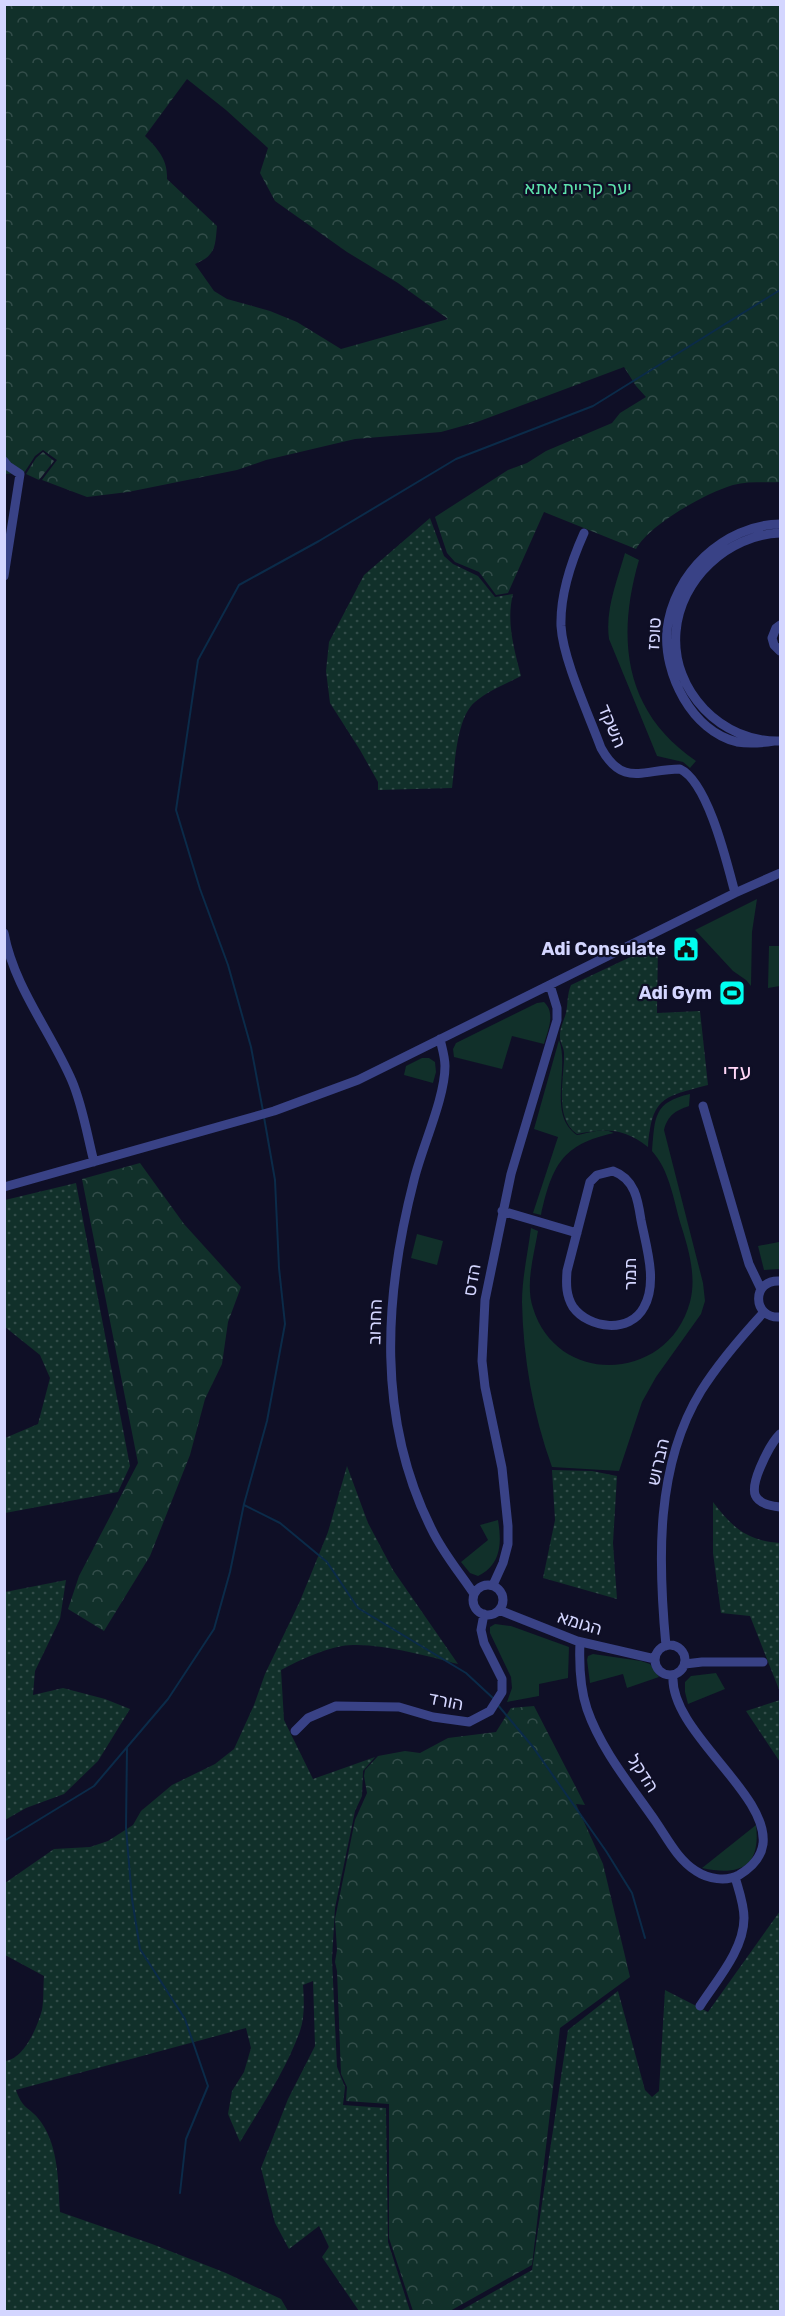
<svg xmlns="http://www.w3.org/2000/svg" width="785" height="2316" font-family="Rubik,Heebo,sans-serif">
	<defs>
		<pattern id="grass-dots" width="8" height="8" patternUnits="userSpaceOnUse" patternTransform="scale(1.5)"><rect width="8" height="8" fill="#11302a"/><path d="M2 2h.1M6 6h.1" fill="none" stroke="#334d4a" stroke-width="1.8" stroke-linecap="round"/></pattern>
		<pattern id="forest-crowns" width="20" height="18" patternUnits="userSpaceOnUse" patternTransform="scale(1.5)"><rect width="20" height="18" fill="#11302a"/><path d="M2 6a3 3 0 1 1 6 0M12 15a3 3 0 1 1 6 0" fill="none" stroke="#334d4a"/></pattern>
		<pattern id="cemetery-stones" width="16" height="16" patternUnits="userSpaceOnUse" patternTransform="scale(1.5)"><rect width="16" height="16" fill="#11302a"/><path d="M2 7V4a2 2 0 0 1 4 0v3zM10 15v-3a2 2 0 0 1 4 0v3z" fill="#334d4a"/></pattern>
	</defs>
	<rect width="100%" height="100%" fill="#0f0f26"/>
	<path fill="url(#grass-dots)" d="M 430,518 L 444,556 L 453,564 L 478,576 L 495,597 L 513,594 C 506,621 514,649 521,676 C 506,684 488,691 475,702 C 456,718 455,765 452,788 L 378,790 L 378,782 L 360,750 L 330,703 L 326,671 L 329,642 L 364,575 Z
		M 658,944 L 657,1013 L 700,1011 L 708,1085 C 664,1097 652,1096 648,1147 C 624,1128 606,1128 577,1134 C 553,1118 565,1077 564,1053 C 564,1047 559,1041 560,1035 C 560,1028 564,1020 566,1013 C 568,1003 567,994 571,985 Z
		M 76,1183 L 130,1466 L 118,1492 L 5,1513 L 5,1438 L 38,1424 L 50,1378 L 40,1355 L 5,1327 L 5,1200 Z
		M 347,1466 L 368,1523 L 393,1570 L 458,1664 C 427,1656 374,1641 342,1646 C 321,1650 300,1660 281,1670 L 284,1720 L 313,1779 L 375,1757 L 363,1771 L 362,1796 L 355,1811 L 335,1908 L 332,1959 L 337,2067 L 345,2087 L 343,2105 L 386,2108 L 388,2242 L 410,2311 L 359,2311 L 322,2257 L 329,2247 L 319,2226 L 289,2249 L 275,2223 L 261,2168 L 288,2099 L 315,2046 L 313,1981 L 303,1985 C 304,1999 305,2017 300,2031 C 286,2070 261,2107 240,2142 L 228,2114 L 232,2091 L 244,2072 L 251,2048 L 246,2028 L 16,2090 C 23,2111 31,2107 41,2122 C 59,2148 58,2182 60,2212 L 152,2244 L 226,2273 L 281,2299 L 288,2311 L 5,2311 L 5,2061 C 24,2059 37,2028 42,2010 C 44,1999 43,1987 44,1976 L 5,1955 L 5,1883 L 54,1849 L 90,1847 L 108,1841 L 133,1825 L 141,1811 L 172,1785 L 215,1764 L 234,1749 L 254,1705 L 265,1674 L 300,1601 L 328,1532 Z
		M 552,1470 L 592,1471 L 617,1476 L 613,1543 L 617,1599 L 543,1578 L 555,1520 Z
		M 713,1502 C 732,1527 747,1541 780,1543 L 780,1692 L 750,1616 L 721,1613 L 713,1553 Z
		M 66,1580 L 60,1619 L 35,1671 L 33,1695 L 63,1688 L 105,1699 L 130,1709 L 98,1761 L 64,1794 L 26,1808 L 5,1820 L 5,1592 Z
		M 780,1700 L 780,1762 L 746,1711 Z
		M 780,1911 L 780,2311 L 458,2312 L 532,2270 L 568,2030 L 618,1991 L 645,2090 L 652,2097 L 659,2091 L 665,1990 L 708,2012 Z"/>
	<path fill="url(#forest-crowns)" fill-rule="evenodd" d="M 5,5 L 780,5 L 780,482 C 766,483 748,481 733,485 C 706,493 650,524 636,549 L 544,512 L 508,593 L 496,595 L 479,572 L 455,562 L 447,553 L 435,517 L 508,470 L 527,463 L 546,451 L 612,423 L 620,413 L 646,397 L 636,386 L 624,367 L 477,422 L 441,432 L 355,439 L 266,460 L 237,470 L 128,492 L 87,497 L 42,480 L 57,460 L 43,450 L 35,456 L 24,473 L 5,474 ZM 187,79 L 226,110 L 268,148 L 260,173 L 275,201 L 347,252 L 398,283 L 448,319 L 341,349 L 297,322 L 270,311 L 227,299 L 214,291 L 195,264 C 216,255 215,247 217,226 L 167,179 C 168,160 158,149 145,136 Z
		M 140,1163 L 184,1224 L 241,1287 L 228,1322 L 222,1364 L 205,1399 L 190,1455 L 150,1556 L 104,1631 L 68,1609 L 79,1576 L 138,1463 L 82,1179 Z
		M 534,1706 L 585,1805 L 576,1804 L 603,1864 L 630,1977 L 560,2028 L 532,2265 L 450,2311 L 413,2311 L 389,2238 L 389,2104 L 346,2101 L 347,2087 L 341,2074 L 337,1971 L 335,1962 L 337,1950 L 335,1919 L 355,1820 L 367,1793 L 364,1776 L 365,1770 L 378,1756 L 405,1751 L 420,1753 L 448,1738 L 496,1732 L 511,1708 Z"/>
	<path fill="url(#cemetery-stones)" d="M 43,452 L 54,461 L 39,480 L 26,474 L 36,458 Z"/>
	<path fill="#11302a" d="M 625,553 L 639,560 C 616,639 624,712 696,761 L 690,768 L 683,762 L 657,756 L 609,639 C 605,610 617,581 625,553 Z
		M 757,899 L 752,932 L 751,986 L 746,980 L 733,971 L 695,930 Z
		M 769,946 L 780,946 L 780,986 L 768,988 Z
		M 544,1002 C 556,1013 548,1030 544,1044 L 512,1036 L 502,1069 L 454,1057 L 453,1049 L 456,1043 L 537,1003 Z
		M 559,1040 C 570,1068 547,1115 577,1135 C 589,1133 603,1127 614,1133 C 562,1144 552,1166 541,1215 L 533,1213 L 558,1137 L 534,1129 Z
		M 422,1058 L 429,1058 L 435,1062 L 436,1072 L 433,1083 L 404,1075 L 406,1066 Z
		M 690,1094 L 689,1106 C 675,1111 668,1115 664,1130 L 703,1283 L 705,1301 L 701,1314 L 656,1377 L 642,1402 L 619,1471 L 552,1467 C 533,1415 523,1357 522,1302 C 522,1278 528,1252 531,1228 L 538,1231 C 534,1255 525,1284 533,1308 C 557,1387 668,1383 690,1302 C 697,1276 688,1247 680,1222 C 673,1197 669,1170 652,1151 C 655,1118 653,1102 690,1094 Z
		M 417,1234 L 443,1241 L 437,1265 L 411,1258 Z
		M 779,1242 L 779,1269 L 764,1270 L 758,1246 Z
		M 498,1520 C 502,1543 501,1565 478,1576 L 470,1573 L 461,1562 L 488,1540 L 480,1525 Z
		M 495,1624 L 511,1626 L 569,1647 L 568,1678 L 539,1684 L 539,1696 L 507,1702 L 512,1688 L 511,1677 L 490,1633 L 490,1627 Z
		M 593,1654 L 641,1661 L 650,1664 L 659,1677 L 627,1688 L 623,1674 L 590,1683 L 587,1660 L 588,1656 Z
		M 716,1673 L 725,1689 L 688,1704 L 685,1692 L 685,1682 L 691,1676 Z
		M 756,1825 C 761,1867 740,1876 702,1868 Z"/>
	<g fill="none" stroke-linecap="round" stroke-linejoin="round">
		<path stroke="#0b2b49" stroke-width="2" d="M 263,1111 L 251,1047 L 228,965 L 200,889 L 176,810 L 198,660 L 239,585 L 319,541 L 456,459 L 593,406 L 780,290
			M 244,1505 L 280,1523 L 327,1562 L 358,1608 L 466,1673 L 494,1699
			M 497,1704 L 533,1747 L 606,1851 L 632,1893 L 645,1938
			M 127,1747 L 126,1828 L 132,1899 L 140,1949 L 185,2019 L 208,2086 L 186,2139 L 180,2193
			M 4,1841 L 94,1786 L 168,1699 L 214,1629 L 230,1572 L 244,1504 L 267,1421 L 285,1324 L 279,1268 L 275,1180 L 264,1117"/>
		<path stroke="#394286" stroke-width="9" d="M 4,461 L 8,466 L 20,474 L 4,576
			M 584,533 C 571,562 560,594 561,626 C 563,660 589,715 601,748 C 623,788 643,769 680,769 C 708,782 727,863 735,893
			M 780,533 C 728,535 680,579 676,632 C 671,691 722,743 780,741
			M 780,625 L 776,628 L 772,638 L 774,645 L 780,651
			M 774,741 C 762,743 749,744 737,742 C 692,731 663,674 667,630 C 673,574 724,525 780,524
			M 4,933 C 14,987 51,1032 72,1081 C 83,1107 87,1135 94,1162
			M 440,1039 C 442,1048 445,1057 445,1066 C 445,1098 422,1147 414,1180 C 384,1296 376,1419 432,1530 C 443,1553 460,1573 474,1594
			M 703,1106 L 749,1264 L 761,1289
			M 613,1171 C 635,1179 638,1200 641,1220 C 646,1246 658,1282 644,1307 C 630,1334 589,1329 573,1307 C 566,1296 566,1284 567,1271 L 590,1182 L 597,1175 Z
			M 4,1187 L 274,1111 L 358,1080 L 735,893 L 780,873
			M 502,1211 L 577,1233
			M 780,1281 C 751,1279 752,1319 780,1317
			M 780,1434 C 771,1443 765,1456 760,1468 C 750,1492 751,1504 780,1507
			M 493,1585 L 503,1563 L 508,1544 L 508,1526 L 502,1468 L 485,1387 L 482,1361 L 485,1300 L 511,1174 L 557,1020 L 557,1008 L 550,985
			M473 1600a15 15 0 1 1 30 0a15 15 0 1 1-30 0Z
			M 499,1610 L 577,1641 L 655,1659
			M 580,1642 C 579,1665 580,1688 587,1709 C 601,1750 632,1787 656,1822 C 667,1838 678,1860 696,1871 C 708,1879 726,1882 739,1875 C 751,1868 761,1858 763,1844 C 769,1793 669,1731 673,1675
			M655 1660a15 15 0 1 1 30 0a15 15 0 1 1-30 0Z
			M 666,1646 C 658,1561 655,1466 701,1391 C 719,1362 741,1337 764,1312
			M 685,1664 L 702,1662 L 763,1662
			M 295,1731 L 308,1718 L 336,1706 L 399,1707 L 433,1717 L 469,1722 L 490,1711 L 502,1692 L 502,1679 L 484,1643 L 481,1630 L 484,1614
			M 700,2006 C 716,1981 744,1950 744,1918 C 744,1904 739,1891 735,1877"/>
	</g>
	<defs>
		<symbol id="civic-square" viewBox="-11 -11 22 22"><rect x="-9" y="-9" width="18" height="18" rx="4" fill="#00fff0" stroke="#0f0f26"/><path d="M-.6-6.5H3V-4.5H.6V-3L4-1V1h2V6H-6V1h2V-1L-.6-3ZM-1.2 2.5V6h2.4V2.5Z" fill="#111"/></symbol>
		<symbol id="stadium-square" viewBox="-11 -11 22 22"><rect x="-9" y="-9" width="18" height="18" rx="4" fill="#00fff0" stroke="#0f0f26"/><path d="M0-5a6.5 5 0 1 0 0 10a6.5 5 0 1 0 0-10ZM-3.5-1.8h7v3.6h-7Z" fill="#111"/></symbol>
	</defs>
	<g fill-rule="evenodd">
		<use href="#civic-square" x="671" y="934" width="30" height="30"/>
		<use href="#stadium-square" x="717" y="978" width="30" height="30"/>
	</g>
	<g text-anchor="middle" stroke-width="4.5" stroke-linejoin="round" paint-order="stroke">
		<g font-size="18" fill="#5de2ac" stroke="#0f0f26">
			<text x="578" y="194">יער קריית אתא</text>
		</g>
		<g font-size="18" fill="#d4d6ff" stroke="#0f0f26">
			<text transform="translate(654 634) rotate(-87)" y="6">טופז</text>
			<text transform="translate(612 726) rotate(67)" y="6">השקד</text>
			<text transform="translate(630 1274) rotate(-90)" y="6">תמר</text>
			<text transform="translate(472 1280) rotate(-80)" y="6">הדס</text>
			<text transform="translate(375 1322) rotate(-88)" y="6">החרוב</text>
			<text transform="translate(658 1462) rotate(-77)" y="6">הברוש</text>
			<text transform="translate(580 1623) rotate(17)" y="6">הגומא</text>
			<text transform="translate(446 1701) rotate(11)" y="6">הורד</text>
			<text transform="translate(643 1773) rotate(57)" y="6">הדקל</text>
		</g>
		<g font-size="18" font-weight="bold" fill="#d4d6ff" stroke="#0f0f26" text-anchor="end">
			<text x="666" y="955">Adi Consulate</text>
			<text x="712" y="999">Adi Gym</text>
		</g>
		<g font-size="21" fill="#ffd6f6" stroke="#0f0f26">
			<text x="737" y="1079">עדי</text>
		</g>
	</g>
	<rect width="785" height="2316" fill="none" stroke="#d4d6ff" stroke-width="12"/>
</svg>
